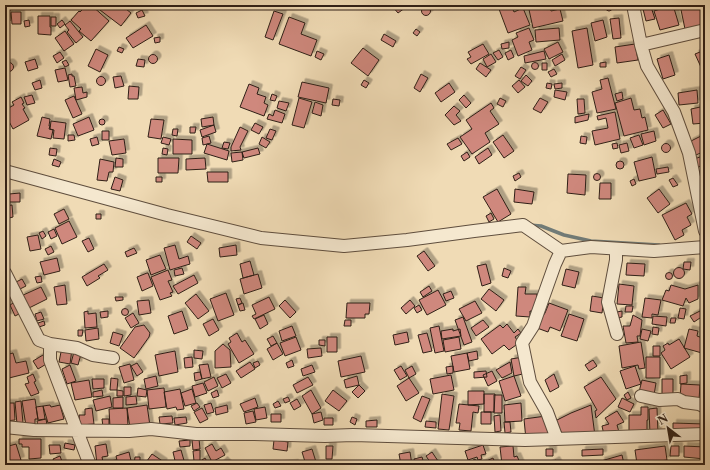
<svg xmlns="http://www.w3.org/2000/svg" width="710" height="470" font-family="'Libre Caslon Text',serif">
	<defs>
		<filter id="shadow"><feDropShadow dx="3.5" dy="-3.5" stdDeviation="0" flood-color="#0004"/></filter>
	</defs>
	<rect width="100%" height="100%" fill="#f0dbb5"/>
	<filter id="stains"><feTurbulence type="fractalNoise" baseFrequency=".005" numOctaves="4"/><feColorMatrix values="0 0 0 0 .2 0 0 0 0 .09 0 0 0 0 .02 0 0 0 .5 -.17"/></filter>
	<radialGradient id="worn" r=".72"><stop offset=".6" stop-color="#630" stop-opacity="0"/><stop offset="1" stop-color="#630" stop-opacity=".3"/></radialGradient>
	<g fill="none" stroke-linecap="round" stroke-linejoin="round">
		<path stroke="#717b77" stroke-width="3.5" d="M 529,225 L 541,226 L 564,235 L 591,241 L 659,245"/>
	</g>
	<path fill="#cf887d" stroke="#2f1f16" filter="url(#shadow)" d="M 17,5 L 33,5 L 17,9 Z
		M 87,5 L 91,5 L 109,21 L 91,41 L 79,31 L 81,29 L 71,20 L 79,11 L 80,12 Z
		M 104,5 L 121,5 L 131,13 L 121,26 L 100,10 Z
		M 393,5 L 409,5 L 398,13 L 392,6 Z
		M 509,5 L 511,5 L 514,12 L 523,8 L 530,25 L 508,33 L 499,9 Z
		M 528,5 L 549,5 L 551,11 L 560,9 L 563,21 L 533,28 Z
		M 673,5 L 679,25 L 660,30 L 654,11 Z
		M 680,5 L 690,5 L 691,9 L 702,6 L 705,25 L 685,29 Z
		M606 8a3 3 0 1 1 6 0a3 3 0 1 1-6 0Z
		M421.5 11a4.5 4.5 0 1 1 9 0a4.5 4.5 0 1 1-9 0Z
		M 651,7 L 655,19 L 646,21 L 643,9 Z
		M 142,10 L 145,16 L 138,18 L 136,13 Z
		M 274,11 L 283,14 L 273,40 L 265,37 Z
		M 11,12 L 21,12 L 21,24 L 12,24 Z
		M 5,13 L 10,13 L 10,21 L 5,21 Z
		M 38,16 L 50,16 L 50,27 L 51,27 L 51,35 L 38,34 Z
		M 51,17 L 56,17 L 56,26 L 51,26 Z
		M 289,17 L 305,23 L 301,34 L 317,40 L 311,56 L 279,44 Z
		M 619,18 L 621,38 L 613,39 L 610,19 Z
		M 29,20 L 30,26 L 25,27 L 24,21 Z
		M 62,20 L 65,24 L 60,28 L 57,24 Z
		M 603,20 L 607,37 L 595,41 L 591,23 Z
		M 70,21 L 83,37 L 76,43 L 67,32 L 69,30 L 65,25 Z
		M 146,25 L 153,36 L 133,48 L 126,38 Z
		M 529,28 L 534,40 L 529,42 L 532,50 L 518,56 L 512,40 L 518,37 L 516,33 Z
		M 559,28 L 560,40 L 536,42 L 535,30 Z
		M 587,28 L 593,65 L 578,68 L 572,31 Z
		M 416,29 L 420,32 L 417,36 L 413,33 Z
		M 65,31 L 74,44 L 64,51 L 55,38 Z
		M 384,34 L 396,41 L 393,47 L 381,40 Z
		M 160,37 L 160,42 L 155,43 L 154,38 Z
		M 509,42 L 509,48 L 502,49 L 501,44 Z
		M 558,42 L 563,52 L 549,59 L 544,49 Z
		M 483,44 L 489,54 L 471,64 L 467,59 L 471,57 L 468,52 Z
		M 635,44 L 638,60 L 617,63 L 615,47 Z
		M 119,47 L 124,49 L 122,53 L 117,51 Z
		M 363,48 L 379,60 L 368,76 L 351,63 Z
		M 96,49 L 108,55 L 100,72 L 88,66 Z
		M 499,50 L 503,57 L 498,60 L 493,53 Z
		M 511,50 L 514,57 L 508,60 L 505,53 Z
		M 705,50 L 705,76 L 695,54 Z
		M 317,51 L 324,54 L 321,60 L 315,57 Z
		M 544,51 L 546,59 L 525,63 L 524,56 Z
		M 60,52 L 64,58 L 57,63 L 53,56 Z
		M 491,54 L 496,62 L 487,67 L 483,59 Z
		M 562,54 L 565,60 L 555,66 L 552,60 Z
		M148.5 59a4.5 4.5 0 1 1 9 0a4.5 4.5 0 1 1-9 0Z
		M 669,55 L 675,75 L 663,79 L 657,59 Z
		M 35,59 L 38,68 L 28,71 L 25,62 Z
		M 138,59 L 145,60 L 144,67 L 136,66 Z
		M 66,60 L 69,65 L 65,67 L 62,62 Z
		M 606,62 L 606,67 L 600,67 L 600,63 Z
		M4.5 67a4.5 4.5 0 1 1 9 0a4.5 4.5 0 1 1-9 0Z
		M531.5 66a3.5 3.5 0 1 1 7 0a3.5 3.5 0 1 1-7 0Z
		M 480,63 L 491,70 L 486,77 L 476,69 Z
		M 542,63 L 547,63 L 547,70 L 542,70 Z
		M 521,67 L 526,70 L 520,79 L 515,76 Z
		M 65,68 L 68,80 L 58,82 L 55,70 Z
		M 554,69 L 557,74 L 551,77 L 548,72 Z
		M 72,74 L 72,76 L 74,76 L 76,86 L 70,87 L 68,75 Z
		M 421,74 L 428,78 L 420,92 L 414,88 Z
		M 526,75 L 532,81 L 528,86 L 521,81 Z
		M 121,76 L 124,86 L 115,88 L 113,77 Z
		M96.5 81a4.5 4.5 0 1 1 9 0a4.5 4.5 0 1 1-9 0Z
		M 608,78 L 616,109 L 597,113 L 592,92 L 602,89 L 600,80 Z
		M 40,80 L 42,88 L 35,90 L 32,83 Z
		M 364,80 L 369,83 L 366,88 L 361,85 Z
		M 519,80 L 525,87 L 518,93 L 512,86 Z
		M 302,82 L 329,88 L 326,103 L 298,97 Z
		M 449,83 L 455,92 L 441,102 L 435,93 Z
		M 547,83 L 552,84 L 551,89 L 546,88 Z
		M 562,83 L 562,88 L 555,89 L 554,84 Z
		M 249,84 L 259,88 L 257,94 L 266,97 L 264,103 L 268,105 L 264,116 L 240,107 Z
		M 129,86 L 139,87 L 138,99 L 128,99 Z
		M 82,87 L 83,93 L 87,92 L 87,97 L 76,100 L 74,88 Z
		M 555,90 L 567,92 L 565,100 L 554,97 Z
		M 697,90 L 698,103 L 679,105 L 678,93 Z
		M 622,92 L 623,99 L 617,101 L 615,94 Z
		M 272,94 L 277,96 L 275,101 L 270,100 Z
		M 32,95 L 35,103 L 27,105 L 24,97 Z
		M 464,95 L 471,103 L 466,108 L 459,100 Z
		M 74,96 L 82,114 L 73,118 L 65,100 Z
		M 21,97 L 24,103 L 22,104 L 25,108 L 23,109 L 29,120 L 13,129 L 5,114 L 5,110 L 14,105 L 12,102 Z
		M 299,98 L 312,102 L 304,128 L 292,125 Z
		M 500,98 L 506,101 L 503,107 L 497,104 Z
		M 540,98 L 548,102 L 541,113 L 533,109 Z
		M 631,98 L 634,110 L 640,109 L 642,118 L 645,117 L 648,130 L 624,136 L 615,103 Z
		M 333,99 L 340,100 L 339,106 L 332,105 Z
		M 577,99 L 584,99 L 585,113 L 578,114 Z
		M 279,101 L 289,103 L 286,111 L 277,108 Z
		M 315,102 L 323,105 L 321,116 L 312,113 Z
		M 491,103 L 494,108 L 490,111 L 499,124 L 485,133 L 490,142 L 472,154 L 460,137 L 472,129 L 466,120 Z
		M 454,106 L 460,111 L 456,115 L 461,121 L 454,125 L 445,115 Z
		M 705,106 L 705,123 L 693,124 L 691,109 Z
		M 275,110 L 285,114 L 282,123 L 267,119 L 269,114 L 273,116 Z
		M 663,110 L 671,124 L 663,128 L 655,115 Z
		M 615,112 L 620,139 L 595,145 L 592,131 L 608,128 L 606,118 L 598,120 L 597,116 Z
		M 589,114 L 588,120 L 575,123 L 575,117 Z
		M 42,117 L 50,119 L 49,126 L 50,126 L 49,129 L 53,130 L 51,139 L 37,136 Z
		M 89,117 L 94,130 L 78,136 L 73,124 Z
		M 213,117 L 214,125 L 202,127 L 201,119 Z
		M 151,119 L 164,120 L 161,139 L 148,137 Z
		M99 122a3 3 0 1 1 6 0a3 3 0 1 1-6 0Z
		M 51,121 L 66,123 L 64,139 L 53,138 L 54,130 L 50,129 Z
		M 255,123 L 263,127 L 259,134 L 251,130 Z
		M 214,125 L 216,132 L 202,137 L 200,130 Z
		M 190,127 L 196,127 L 195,133 L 190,133 Z
		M 240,127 L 248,131 L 240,147 L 241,150 L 231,151 L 231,147 Z
		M 173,129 L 178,129 L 177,136 L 172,135 Z
		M 270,129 L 276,131 L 272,140 L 266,138 Z
		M 102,131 L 109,131 L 109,140 L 102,140 Z
		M 654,131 L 656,141 L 644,145 L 641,134 Z
		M 705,134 L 705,151 L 696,155 L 689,142 Z
		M 68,135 L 74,135 L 75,140 L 68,141 Z
		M 503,135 L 514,151 L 504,158 L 493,142 Z
		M 639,135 L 643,145 L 634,148 L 630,138 Z
		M 209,136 L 211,143 L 203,145 L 202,138 Z
		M 581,136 L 587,137 L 586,144 L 580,143 Z
		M 97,137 L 99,144 L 92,146 L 90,139 Z
		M 163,137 L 171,139 L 169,145 L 161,143 Z
		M 262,137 L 270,142 L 266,148 L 259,144 Z
		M 458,138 L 462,144 L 451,150 L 447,144 Z
		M 124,139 L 126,153 L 112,155 L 109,141 Z
		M 173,139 L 192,140 L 192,154 L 173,154 Z
		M 224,142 L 230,143 L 228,149 L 222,148 Z
		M 617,143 L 618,148 L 613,149 L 612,144 Z
		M 627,143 L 629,151 L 621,153 L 619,145 Z
		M661.5 148a4.5 4.5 0 1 1 9 0a4.5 4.5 0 1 1-9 0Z
		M 207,144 L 229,151 L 227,160 L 204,153 Z
		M 50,148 L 57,149 L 56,156 L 49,155 Z
		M 163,148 L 168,149 L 167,155 L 162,154 Z
		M 258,148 L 260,154 L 244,158 L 242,152 Z
		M 488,148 L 492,155 L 479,164 L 475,157 Z
		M 242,152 L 243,160 L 232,162 L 231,153 Z
		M 467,152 L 470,157 L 464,161 L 461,156 Z
		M 705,155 L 705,165 L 695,168 L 692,160 Z
		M 652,157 L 656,177 L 639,181 L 634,162 Z
		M 116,158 L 123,159 L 123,167 L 115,167 Z
		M 158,158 L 179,158 L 178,173 L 158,173 Z
		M 205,158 L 206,169 L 186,170 L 186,159 Z
		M 54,159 L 61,162 L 59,167 L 52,165 Z
		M 100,159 L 114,162 L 113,172 L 109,172 L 107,181 L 97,180 Z
		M616 165a4 4 0 1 1 8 0a4 4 0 1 1-8 0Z
		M 668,167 L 669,172 L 657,174 L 656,169 Z
		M 705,168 L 705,184 L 698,172 Z
		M 207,172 L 228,172 L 228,182 L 208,182 Z
		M 519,173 L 521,177 L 515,181 L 513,176 Z
		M593.5 177a3.5 3.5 0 1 1 7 0a3.5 3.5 0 1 1-7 0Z
		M 568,174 L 586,175 L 585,195 L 567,193 Z
		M 115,177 L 123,180 L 120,191 L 111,189 Z
		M 156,177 L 162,177 L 162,182 L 156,182 Z
		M 673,178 L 678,185 L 673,187 L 669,180 Z
		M 634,179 L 636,184 L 632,186 L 630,181 Z
		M 600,183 L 611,183 L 611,199 L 599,199 Z
		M 497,189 L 511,214 L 498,222 L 483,197 Z
		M 515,189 L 534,192 L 532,204 L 514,202 Z
		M 659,189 L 670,204 L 658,213 L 647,198 Z
		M 20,193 L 20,202 L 9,202 L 9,194 Z
		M 686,203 L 692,214 L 687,217 L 691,225 L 682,230 L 684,235 L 675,240 L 662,215 Z
		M 12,205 L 13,217 L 9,218 L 8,213 L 5,213 L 5,206 Z
		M 64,209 L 69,219 L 59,224 L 54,214 Z
		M 491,213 L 494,219 L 489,222 L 486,216 Z
		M 96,214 L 101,214 L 101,219 L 96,219 Z
		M 69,221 L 77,237 L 62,244 L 55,228 Z
		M 54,229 L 57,236 L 51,239 L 48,232 Z
		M 43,231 L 46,236 L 42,239 L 39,233 Z
		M 38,235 L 41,249 L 30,251 L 27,237 Z
		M 191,236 L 201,243 L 197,249 L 187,242 Z
		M 89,238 L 94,249 L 88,252 L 82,241 Z
		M 175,245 L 179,259 L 188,256 L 190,264 L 170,270 L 164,248 Z
		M 236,245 L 237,255 L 220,257 L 219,248 Z
		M 51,246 L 54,252 L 48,255 L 45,249 Z
		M 134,248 L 137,253 L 127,257 L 125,252 Z
		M 424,251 L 435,266 L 428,271 L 417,256 Z
		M 160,255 L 166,269 L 151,275 L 146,260 Z
		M 57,258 L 60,271 L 44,275 L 40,262 Z
		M 250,261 L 254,275 L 243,278 L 240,264 Z
		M 684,262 L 691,262 L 690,270 L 683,269 Z
		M 627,263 L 645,264 L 644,276 L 626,275 Z
		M 104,264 L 108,270 L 98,276 L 100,278 L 87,286 L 82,277 Z
		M 486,264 L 491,283 L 482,286 L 477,266 Z
		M673.5 273a5.5 5.5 0 1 1 11 0a5.5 5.5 0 1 1-11 0Z
		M 182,268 L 184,274 L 175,276 L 174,270 Z
		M 504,268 L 511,271 L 508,278 L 502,276 Z
		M 566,269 L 579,272 L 575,288 L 562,285 Z
		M 168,270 L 172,280 L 168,281 L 173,292 L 170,293 L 172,296 L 160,300 L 151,277 Z
		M665.5 276a3.5 3.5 0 1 1 7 0a3.5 3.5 0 1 1-7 0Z
		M 147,273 L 148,273 L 153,286 L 142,291 L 137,277 Z
		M 258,274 L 262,288 L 244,294 L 240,279 Z
		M 194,275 L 198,283 L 178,294 L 173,286 Z
		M 41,276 L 42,282 L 37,283 L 35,277 Z
		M 22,279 L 26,286 L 20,289 L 16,282 Z
		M 619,284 L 634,286 L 632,305 L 617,304 Z
		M 65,285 L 67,304 L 57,305 L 54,287 Z
		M 671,285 L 685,289 L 698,285 L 698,299 L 689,303 L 686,298 L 683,306 L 662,300 L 666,290 L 669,291 Z
		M 429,286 L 432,291 L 423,297 L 420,292 Z
		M 41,287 L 47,299 L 27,309 L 21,296 Z
		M 518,287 L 526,287 L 525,294 L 537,294 L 536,312 L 530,311 L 530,317 L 516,316 Z
		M 489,289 L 504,300 L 496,311 L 481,299 Z
		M 438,290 L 446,305 L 427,315 L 419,300 Z
		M 451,291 L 454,298 L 446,301 L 443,294 Z
		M 226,293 L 234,315 L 218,321 L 210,299 Z
		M 196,294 L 209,311 L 198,319 L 185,303 Z
		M 592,296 L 604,298 L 602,313 L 590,311 Z
		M 115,297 L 123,297 L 123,300 L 116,301 Z
		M 269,297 L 275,309 L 254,319 L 252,316 L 256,314 L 252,305 Z
		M 240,298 L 242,303 L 238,305 L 236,299 Z
		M 645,298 L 661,300 L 658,315 L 652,314 L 652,318 L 642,317 Z
		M 149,300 L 151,313 L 139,315 L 137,301 Z
		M 285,300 L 296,312 L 290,318 L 279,306 Z
		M 410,300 L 415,306 L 406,314 L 401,308 Z
		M 475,301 L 482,313 L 466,321 L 459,309 Z
		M 5,302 L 8,302 L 9,317 L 5,317 Z
		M 15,302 L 21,313 L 15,316 L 10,305 Z
		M 243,303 L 245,310 L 240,311 L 238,305 Z
		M 347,303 L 370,303 L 369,314 L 365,314 L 365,318 L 346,318 Z
		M 549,303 L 568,310 L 560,331 L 550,327 L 548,332 L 537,328 L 540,320 L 545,313 Z
		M 419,305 L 422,310 L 417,313 L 414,308 Z
		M 626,306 L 633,306 L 632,312 L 625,312 Z
		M 680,308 L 686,309 L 684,319 L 678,318 Z
		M121.5 312a3.5 3.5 0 1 1 7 0a3.5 3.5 0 1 1-7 0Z
		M 88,311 L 88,314 L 96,313 L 97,327 L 85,328 L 84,312 Z
		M 108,311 L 108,317 L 101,318 L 100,312 Z
		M 182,311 L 188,329 L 174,334 L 168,316 Z
		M 622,311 L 622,317 L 617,318 L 617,312 Z
		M 700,311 L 703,316 L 694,322 L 690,316 Z
		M 41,312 L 44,319 L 37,321 L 35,314 Z
		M 133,313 L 139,323 L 131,328 L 125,318 Z
		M 569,314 L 584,319 L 577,341 L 561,336 Z
		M 264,315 L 268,324 L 260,329 L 255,319 Z
		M 633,315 L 642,320 L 640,336 L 637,336 L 638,342 L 626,343 L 623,326 L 630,326 Z
		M 653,316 L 667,317 L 666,326 L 652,324 Z
		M 463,317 L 472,342 L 464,345 L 455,320 Z
		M 671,318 L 676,318 L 675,323 L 670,323 Z
		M 213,319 L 219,330 L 209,336 L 203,324 Z
		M 345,320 L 351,320 L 351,326 L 344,326 Z
		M 483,320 L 489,327 L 476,336 L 471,328 Z
		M 44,321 L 45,325 L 39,327 L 38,323 Z
		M 507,324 L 514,333 L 518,329 L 521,333 L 515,337 L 519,343 L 509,350 L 504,345 L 492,354 L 481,339 L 500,325 L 503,328 Z
		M 144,325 L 150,333 L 149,337 L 134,358 L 120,348 L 135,327 Z
		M 292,326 L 296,336 L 282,341 L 279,331 Z
		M 439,326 L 444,351 L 435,353 L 430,328 Z
		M 653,327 L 659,328 L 658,335 L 652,334 Z
		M 98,328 L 99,339 L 86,341 L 85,330 Z
		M 453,329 L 453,331 L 460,329 L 461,336 L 442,339 L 441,331 Z
		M 642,329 L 651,331 L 648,341 L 640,339 Z
		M 689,329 L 698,331 L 697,336 L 705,339 L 702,353 L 684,348 Z
		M 78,330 L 83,330 L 82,336 L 78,336 Z
		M 113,332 L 123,335 L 119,346 L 110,343 Z
		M 407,332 L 409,342 L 395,345 L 393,335 Z
		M 237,333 L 242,342 L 245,340 L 254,354 L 239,363 L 228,344 L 231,342 L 229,338 Z
		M 427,333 L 432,351 L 423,353 L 418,335 Z
		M 273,336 L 277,343 L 271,346 L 267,339 Z
		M 296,337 L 301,350 L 285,356 L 280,343 Z
		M 327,337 L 337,337 L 337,352 L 327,352 Z
		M 459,337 L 461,349 L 445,352 L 443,340 Z
		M 679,339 L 690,357 L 671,369 L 661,353 L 665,350 L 663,346 L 668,343 L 669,345 Z
		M 319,340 L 325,340 L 325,346 L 319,345 Z
		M 641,342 L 645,368 L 639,369 L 638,365 L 622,368 L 619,346 Z
		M 277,343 L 283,354 L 273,360 L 267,349 Z
		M 223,344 L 230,350 L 231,367 L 215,368 L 215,351 Z
		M 653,346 L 660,346 L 660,356 L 653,356 Z
		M 62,347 L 72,349 L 70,364 L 59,362 Z
		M 321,348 L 322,356 L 308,358 L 307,349 Z
		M 194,350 L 203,351 L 202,359 L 194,358 Z
		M 175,351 L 178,372 L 159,376 L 155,355 Z
		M 477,351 L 478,359 L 469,361 L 467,353 Z
		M 74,352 L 81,354 L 78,365 L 71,363 Z
		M 13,353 L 16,363 L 26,361 L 29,373 L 5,379 L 5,355 Z
		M 467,353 L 470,369 L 454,372 L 451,356 Z
		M 43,355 L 48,363 L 38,369 L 33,361 Z
		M 361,356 L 365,372 L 341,377 L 338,361 Z
		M 192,357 L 193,367 L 185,368 L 184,358 Z
		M 523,357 L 527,373 L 514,376 L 511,359 Z
		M 646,357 L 660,357 L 660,378 L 646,378 Z
		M 292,360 L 294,366 L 288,368 L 286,363 Z
		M 593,360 L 597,366 L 589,371 L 585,365 Z
		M 258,361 L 260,365 L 255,368 L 253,363 Z
		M 250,362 L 255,369 L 241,378 L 236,371 Z
		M 510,362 L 512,373 L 502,378 L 496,370 Z
		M 137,363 L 143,372 L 137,376 L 131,366 Z
		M 130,364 L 134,380 L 124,383 L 119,367 Z
		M 208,364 L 211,377 L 202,379 L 199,365 Z
		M 70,365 L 76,381 L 67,384 L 62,369 Z
		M 312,365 L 315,372 L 303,376 L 301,369 Z
		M 401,366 L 407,376 L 400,380 L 394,370 Z
		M 412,366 L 416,374 L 409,378 L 405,370 Z
		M 453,366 L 453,373 L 447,374 L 446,367 Z
		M 635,366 L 641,384 L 626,389 L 620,371 Z
		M 486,371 L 487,377 L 474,378 L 474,372 Z
		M 492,371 L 497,381 L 488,386 L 483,375 Z
		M 200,372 L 202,379 L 195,381 L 194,373 Z
		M 33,374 L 36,381 L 34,382 L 39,393 L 31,396 L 25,384 L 29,383 L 27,377 Z
		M 226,374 L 231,383 L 222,388 L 217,378 Z
		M 554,374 L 559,387 L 550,392 L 545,380 Z
		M 451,375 L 454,390 L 433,394 L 430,379 Z
		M 687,375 L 687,383 L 680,384 L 680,376 Z
		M 156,376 L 158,386 L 146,389 L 144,379 Z
		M 357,376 L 359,385 L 346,388 L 344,380 Z
		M 514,376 L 521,396 L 505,401 L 499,381 Z
		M 214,377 L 218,386 L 208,391 L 204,382 Z
		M 308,377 L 313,385 L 297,393 L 293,385 Z
		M 601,377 L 616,399 L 596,418 L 595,411 L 597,410 L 584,387 Z
		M 111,378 L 118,379 L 117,390 L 110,390 Z
		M 409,378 L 419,393 L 406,401 L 397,386 Z
		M 92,379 L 104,379 L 104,388 L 93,389 Z
		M 662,379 L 673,379 L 673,394 L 662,394 Z
		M 89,380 L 92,397 L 75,400 L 71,383 Z
		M 642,380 L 656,383 L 654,395 L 639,392 Z
		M 203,383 L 207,393 L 195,397 L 192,386 Z
		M 681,384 L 700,385 L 699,400 L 680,398 Z
		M 359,385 L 365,391 L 358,398 L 352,392 Z
		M 124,387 L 131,387 L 131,395 L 124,396 Z
		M 138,388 L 147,390 L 146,397 L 137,396 Z
		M 164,388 L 166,407 L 149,409 L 147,390 Z
		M 180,389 L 184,409 L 177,410 L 176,407 L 167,409 L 164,392 Z
		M 192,389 L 196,403 L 185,406 L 181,393 Z
		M 102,390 L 103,396 L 93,397 L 93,392 Z
		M 117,390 L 123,391 L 123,396 L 117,396 Z
		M 217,390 L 219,396 L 213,398 L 211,393 Z
		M 311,390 L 321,408 L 312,414 L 302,396 Z
		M 333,390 L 347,401 L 339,411 L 325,401 Z
		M 468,391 L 484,391 L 484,404 L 468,405 Z
		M 628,392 L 631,398 L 627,400 L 624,395 Z
		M 442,394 L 454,396 L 449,430 L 438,429 Z
		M 484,394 L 495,394 L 494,412 L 484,412 Z
		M 494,395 L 502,395 L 502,413 L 494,413 Z
		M 110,396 L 112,407 L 96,411 L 93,400 Z
		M 136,396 L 137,404 L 126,405 L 126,397 Z
		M 422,396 L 430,399 L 421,422 L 413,418 Z
		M 123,397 L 123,408 L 113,408 L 113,398 Z
		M 288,397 L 290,401 L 285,403 L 283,399 Z
		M 255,398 L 258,407 L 244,412 L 240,404 Z
		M 622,398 L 634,404 L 630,412 L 618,407 Z
		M 35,399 L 38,419 L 35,419 L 35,424 L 26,426 L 22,401 Z
		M 297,399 L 301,406 L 294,410 L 290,403 Z
		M 21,401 L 23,423 L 17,424 L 15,402 Z
		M 278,401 L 281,406 L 275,408 L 273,404 Z
		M 5,403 L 14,403 L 15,420 L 5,421 Z
		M 197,403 L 200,407 L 194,411 L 191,406 Z
		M 211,403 L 214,412 L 207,414 L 204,405 Z
		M 521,403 L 522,421 L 505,422 L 504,405 Z
		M 459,404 L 479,406 L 478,413 L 473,412 L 471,431 L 459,430 L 460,423 L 456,423 Z
		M 50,405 L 51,407 L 60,405 L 64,419 L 48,423 L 43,406 Z
		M 147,405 L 150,426 L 130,428 L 127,408 Z
		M 227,405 L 228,412 L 216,415 L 215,408 Z
		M 591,405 L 595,436 L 561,438 L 555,421 L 571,413 Z
		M 43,406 L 45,419 L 38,420 L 36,407 Z
		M 265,407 L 267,418 L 256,420 L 254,409 Z
		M 641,407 L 648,407 L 648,420 L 647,420 L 647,434 L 629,434 L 629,415 L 641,415 Z
		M 92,408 L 94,424 L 80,425 L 79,415 L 85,415 L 85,409 Z
		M 127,408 L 128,426 L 110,427 L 109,409 Z
		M 202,408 L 208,419 L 200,423 L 194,412 Z
		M 657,408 L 658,434 L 650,434 L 649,409 Z
		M 253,411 L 256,422 L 246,424 L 244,413 Z
		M 617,411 L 624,422 L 617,425 L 619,432 L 604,435 L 602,426 L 609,424 L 605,418 Z
		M 321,412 L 323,420 L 314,423 L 312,414 Z
		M 481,412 L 491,412 L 491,424 L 481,424 Z
		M 271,414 L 281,414 L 281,422 L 271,422 Z
		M 500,415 L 501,431 L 495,432 L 494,416 Z
		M 172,416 L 173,423 L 160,424 L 159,417 Z
		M 546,416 L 549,438 L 526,440 L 524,419 Z
		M 186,417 L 187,423 L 175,425 L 174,418 Z
		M 352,417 L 357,419 L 355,425 L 350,422 Z
		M 324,418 L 333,418 L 333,425 L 324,425 Z
		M 46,419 L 47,425 L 38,427 L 37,421 Z
		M 102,419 L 109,419 L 109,426 L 103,427 Z
		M 377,420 L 377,427 L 366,427 L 366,421 Z
		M 426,421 L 436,422 L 436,428 L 425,427 Z
		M 504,422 L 510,422 L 511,432 L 505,433 Z
		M 673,423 L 705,424 L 705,433 L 673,432 Z
		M 19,439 L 41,439 L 41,458 L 29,459 L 29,447 L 22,447 L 22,444 L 19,444 Z
		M 199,439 L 200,449 L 193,450 L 192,440 Z
		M 190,440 L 190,446 L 180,447 L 179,441 Z
		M 274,440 L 288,442 L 287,451 L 273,449 Z
		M 65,443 L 75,445 L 74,450 L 64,448 Z
		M 16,444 L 21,460 L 8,465 L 5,457 L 5,447 Z
		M 106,444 L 108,456 L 102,457 L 103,462 L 116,460 L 117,465 L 97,465 L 95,446 Z
		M 212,444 L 216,451 L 221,448 L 225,455 L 212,462 L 205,448 Z
		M 49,445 L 60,445 L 61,453 L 50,454 Z
		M 483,445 L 486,454 L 481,455 L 482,459 L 478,460 L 477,457 L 468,460 L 465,451 Z
		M 326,446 L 333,446 L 332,459 L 326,459 Z
		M 513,446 L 514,457 L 517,456 L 521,465 L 502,465 L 500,447 Z
		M 665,446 L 667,460 L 637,464 L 635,450 Z
		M 671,446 L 679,446 L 679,456 L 670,456 Z
		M 684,446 L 705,447 L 705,459 L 684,457 Z
		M 312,449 L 316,462 L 306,465 L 302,452 Z
		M 546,449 L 553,449 L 553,456 L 546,456 Z
		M 603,449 L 603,455 L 582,456 L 582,450 Z
		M 181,450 L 185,464 L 176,465 L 173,452 Z
		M 200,450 L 200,461 L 194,461 L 193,451 Z
		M 129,452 L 132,465 L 118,465 L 116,456 Z
		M 410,452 L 412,465 L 401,465 L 399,454 Z
		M 432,452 L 438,461 L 432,465 L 426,456 Z
		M 152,454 L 164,462 L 162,465 L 144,465 Z
		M 622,455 L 624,464 L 621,465 L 602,465 L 601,461 Z
		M 60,456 L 63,464 L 55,465 L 53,459 Z
		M 135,457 L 140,457 L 140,465 L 134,465 Z
		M 422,457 L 424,464 L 416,465 L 414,459 Z
		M 205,458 L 209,465 L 197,465 L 196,464 Z
		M 493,458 L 496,465 L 478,465 Z
		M 475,459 L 477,463 L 471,465 L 470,462 Z
		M 224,460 L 229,465 L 219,465 Z
		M 556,460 L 559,465 L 547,465 Z
		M 295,463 L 295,465 L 274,465 Z"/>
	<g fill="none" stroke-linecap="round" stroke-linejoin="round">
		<defs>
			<path id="street" d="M 633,5 L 641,45 L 647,66 L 674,112 L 689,153 L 705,231
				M 641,45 L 705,30
				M 5,171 L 167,215 L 261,238 L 344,246 L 407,240 L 474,231 L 523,225 L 561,251 L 591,247 L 654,251 L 705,247
				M 616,249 L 616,260 L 608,302 L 617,334
				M 5,273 L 39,340 L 50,344 L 50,360 L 90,465
				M 50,344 L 77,348 L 93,355 L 113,358
				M 641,396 L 659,400 L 678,399 L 684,402 L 699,404 L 705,407
				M 5,427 L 34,430 L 129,431 L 151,429 L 196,434 L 254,434 L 325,436 L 353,435 L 525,440 L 705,434
				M 557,439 L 547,412 L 530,382 L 522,343 L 533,326 L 555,264 L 561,251"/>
		</defs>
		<use href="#street" stroke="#5f4e3e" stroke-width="14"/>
		<use href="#street" stroke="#f5e8cf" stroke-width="12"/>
	</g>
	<rect width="710" height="470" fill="none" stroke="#f0dbb5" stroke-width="20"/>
	<rect x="6" y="6" width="698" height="458" fill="none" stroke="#2f1f16" stroke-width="2"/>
	<rect x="10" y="10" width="690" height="450" fill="none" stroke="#2f1f16"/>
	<g transform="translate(668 428) rotate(329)" stroke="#f5e8cf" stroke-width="3" paint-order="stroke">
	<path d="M0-3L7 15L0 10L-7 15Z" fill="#2f1f16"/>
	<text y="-6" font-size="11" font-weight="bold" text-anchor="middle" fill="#2f1f16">N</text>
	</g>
	<rect width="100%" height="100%" filter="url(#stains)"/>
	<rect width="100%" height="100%" fill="url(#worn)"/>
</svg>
